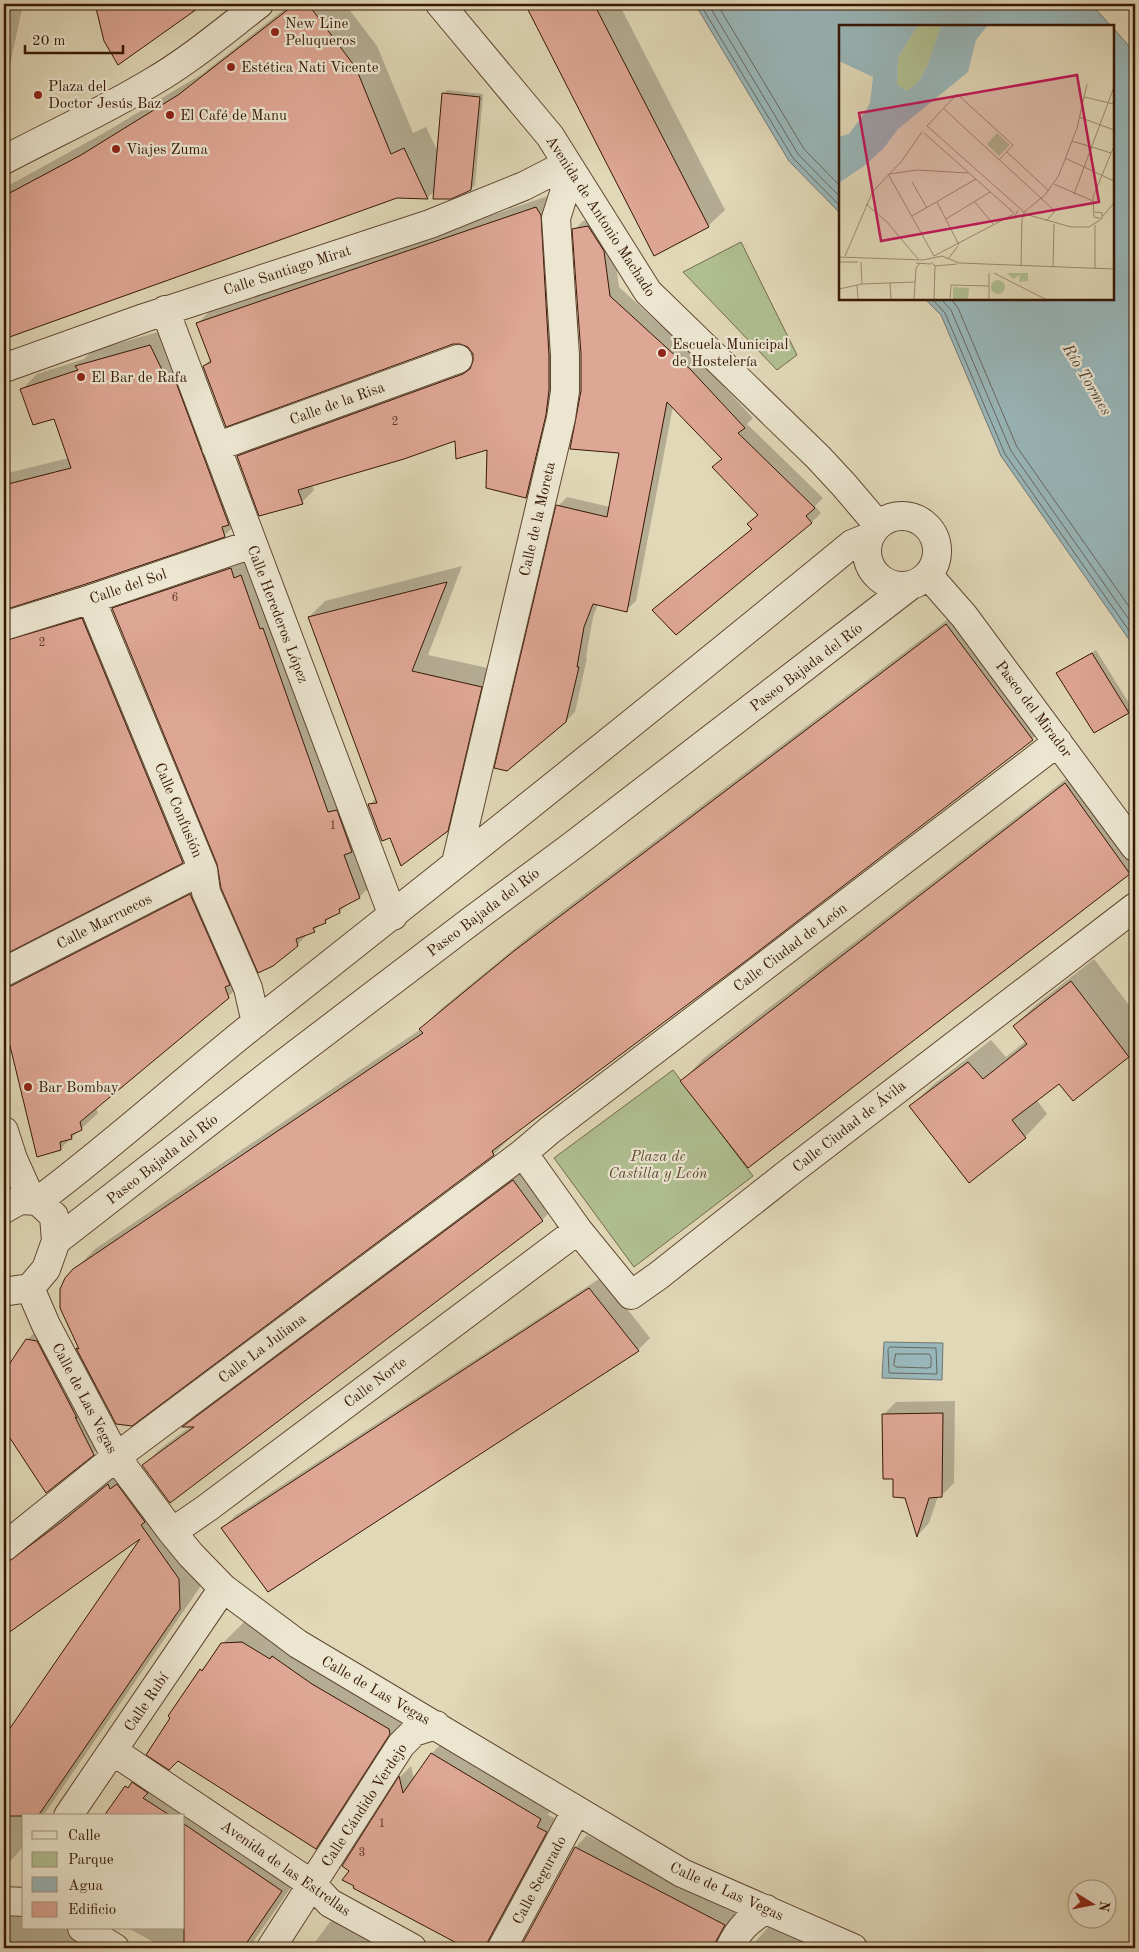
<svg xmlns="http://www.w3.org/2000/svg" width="1139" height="1952" font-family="'Old Standard TT',serif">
	<rect width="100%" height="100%" fill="#e1d8b8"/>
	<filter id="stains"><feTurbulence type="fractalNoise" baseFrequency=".004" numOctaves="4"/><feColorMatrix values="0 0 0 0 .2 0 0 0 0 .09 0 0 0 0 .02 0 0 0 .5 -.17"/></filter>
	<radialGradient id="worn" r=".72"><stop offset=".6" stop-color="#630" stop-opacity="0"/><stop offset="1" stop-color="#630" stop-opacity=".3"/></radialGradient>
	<path fill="#b0bf91" stroke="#736b4a" d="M 741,242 L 797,355 L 777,370 L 683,272 Z
		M 673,1070 L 753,1176 L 634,1267 L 554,1158 Z"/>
	<path fill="#99b7ba" stroke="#717771" d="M 695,4 L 1091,4 L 1111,26 L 840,26 L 840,213 L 789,161 Z
		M 1113,28 L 1135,53 L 1135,648 L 1001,456 L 941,315 L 925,299 L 1113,299 Z
		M 884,1342 L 943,1343 L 942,1380 L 882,1378 Z"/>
	<path fill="#0003" d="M 4,4 L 23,4 L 4,93 Z
		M 97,4 L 202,4 L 119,63 L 98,12 Z
		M 291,4 L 345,4 L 377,46 L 413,133 L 426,127 L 438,152 L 443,94 L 447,90 L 483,94 L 475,185 L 471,189 L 435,191 L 428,197 L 397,197 L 4,337 L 4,188 L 104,133 L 202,74 Z
		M 526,4 L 619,4 L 725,210 L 708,226 L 655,254 Z
		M 548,196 L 552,203 L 561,343 L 538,485 L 526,497 L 488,448 L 456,439 L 312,485 L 314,490 L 302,502 L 238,456 L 250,444 L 474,363 L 474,354 L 468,346 L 460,342 L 204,366 L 211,359 L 198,323 L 210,311 Z
		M 598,218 L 613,242 L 619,287 L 700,361 L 753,418 L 747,424 L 823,498 L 815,506 L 821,513 L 812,522 L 676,633 L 663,601 L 753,528 L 749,524 L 759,514 L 714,467 L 722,458 L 673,406 L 636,601 L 626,610 L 598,604 L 593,617 L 586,657 L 587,658 L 575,712 L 565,722 L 558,506 L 567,497 L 610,507 L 620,452 L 582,391 L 582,354 L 574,230 L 583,221 Z
		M 165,330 L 239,521 L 224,536 L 86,583 L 4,608 L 4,474 L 69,458 L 54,417 L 22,389 L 37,374 L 84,359 L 92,351 Z
		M 247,553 L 375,882 L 359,897 L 349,903 L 339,912 L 309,933 L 297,945 L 219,864 L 113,609 L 129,593 Z
		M 462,566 L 428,655 L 497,670 L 464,813 L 447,830 L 391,836 L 369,805 L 377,797 L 309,617 L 325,601 Z
		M 97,604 L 197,847 L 182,862 L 4,953 L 4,615 Z
		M 968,604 L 1053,718 L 1032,739 L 515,1133 L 494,1154 L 131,1425 L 101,1392 L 98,1395 L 116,1431 L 93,1454 L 12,1439 L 4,1444 L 4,1375 L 27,1340 L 50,1317 L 59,1319 L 76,1350 L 80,1346 L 66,1279 L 95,1249 L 421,1029 L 442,1008 L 537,930 Z
		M 1096,650 L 1132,708 L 1128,712 L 1057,673 Z
		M 1088,762 L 1135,828 L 1135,867 L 1129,873 L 682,1081 L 704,1058 Z
		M 207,879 L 244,981 L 228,997 L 96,1107 L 98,1113 L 60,1149 L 38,1155 L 4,1016 L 4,1000 L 7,997 L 4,991 L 4,984 Z
		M 1094,959 L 1135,1013 L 1135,1049 L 1128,1056 L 1073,1099 L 1059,1082 L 1037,1100 L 1047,1114 L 1025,1137 L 911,1106 L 934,1084 L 991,1040 L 1006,1057 L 1026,1041 L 1014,1026 L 1037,1004 Z
		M 530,1165 L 558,1204 L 542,1220 L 143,1466 L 160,1449 L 191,1426 L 185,1426 L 200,1411 Z
		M 602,1277 L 650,1338 L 638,1350 L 223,1528 L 236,1515 Z
		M 955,1401 L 954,1483 L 941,1496 L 938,1496 L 929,1523 L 918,1535 L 906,1496 L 894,1477 L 884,1414 L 896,1402 Z
		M 129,1464 L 199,1559 L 200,1587 L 43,1816 L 24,1816 L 24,1845 L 16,1855 L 4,1868 L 4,1740 L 144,1534 L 4,1634 L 4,1548 L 36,1539 Z
		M 245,1621 L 412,1710 L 338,1825 L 316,1848 L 178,1759 L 165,1775 L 304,1868 L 249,1948 L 164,1948 L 128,1928 L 184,1928 L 184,1816 L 106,1816 L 123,1791 L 156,1760 L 201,1670 L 212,1659 L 222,1644 Z
		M 443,1742 L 552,1807 L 548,1815 L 558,1820 L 505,1948 L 470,1948 L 344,1880 L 351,1870 L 344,1866 L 400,1777 L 411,1766 L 414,1779 L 432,1753 Z
		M 587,1835 L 736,1913 L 727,1928 L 733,1948 L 521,1948 L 576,1847 Z
		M 4,1905 L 24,1908 L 24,1928 L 79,1928 L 111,1948 L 4,1948 Z
		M 341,1911 L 403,1948 L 311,1948 L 329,1923 Z
		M 772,1923 L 824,1948 L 750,1948 Z"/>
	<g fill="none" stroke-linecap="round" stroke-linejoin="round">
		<path stroke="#68675f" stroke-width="1" d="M 700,4 L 793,158 L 840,206
			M 708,4 L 798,154 L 840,197
			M 717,4 L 804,149 L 840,186
			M 932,299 L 945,313 L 1005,454 L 1135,639
			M 941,299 L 951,310 L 1011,451 L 1135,628
			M 951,299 L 958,308 L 1017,447 L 1135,615
			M 890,1347 L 936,1348 L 937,1374 L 889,1373 L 888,1350 Z
			M 896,1354 L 929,1354 L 931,1357 L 931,1367 L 928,1368 L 896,1367 L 894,1365 Z"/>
	</g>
	<path fill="#dea694" stroke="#361704" d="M 95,4 L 204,4 L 118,65 L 104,41 Z
		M 295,4 L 308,4 L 356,68 L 391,154 L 404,148 L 428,199 L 397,198 L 4,339 L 4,196 L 81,155 L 178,95 Z
		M 525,4 L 594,4 L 709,227 L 654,256 Z
		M 442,93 L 480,97 L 471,190 L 451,199 L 433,199 Z
		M 536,207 L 541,215 L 549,356 L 549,390 L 546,415 L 526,498 L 486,488 L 487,450 L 456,459 L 455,441 L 404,459 L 298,490 L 303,504 L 259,516 L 237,456 L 463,374 L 470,369 L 473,361 L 473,354 L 468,347 L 460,344 L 453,344 L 226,427 L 203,366 L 211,362 L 196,323 Z
		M 588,226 L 604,251 L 610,296 L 691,370 L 745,428 L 738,433 L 815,508 L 806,516 L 812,523 L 676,635 L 652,610 L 752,529 L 747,524 L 758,515 L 712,467 L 722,459 L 667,402 L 627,612 L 593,604 L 584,627 L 577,667 L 579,667 L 566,722 L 507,771 L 494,768 L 556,505 L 607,517 L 619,453 L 570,449 L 581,391 L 581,354 L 572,229 Z
		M 150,345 L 167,380 L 174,377 L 229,525 L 222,527 L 225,537 L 86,584 L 4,610 L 4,485 L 71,468 L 54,419 L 33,425 L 20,389 L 78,370 L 75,366 Z
		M 231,568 L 234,578 L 241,575 L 260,629 L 263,628 L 328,812 L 337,810 L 352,852 L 344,855 L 360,898 L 339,909 L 340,913 L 325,920 L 326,923 L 313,928 L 315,932 L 296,939 L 298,946 L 273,966 L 258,973 L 221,888 L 217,864 L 112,608 Z
		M 447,582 L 412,671 L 482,687 L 448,831 L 401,866 L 390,838 L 382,841 L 368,804 L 377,803 L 308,617 Z
		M 82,618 L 183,863 L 4,955 L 4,641 Z
		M 946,624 L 1033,740 L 747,960 L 492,1151 L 494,1155 L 132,1426 L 116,1424 L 76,1348 L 79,1349 L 60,1308 L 60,1289 L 65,1278 L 73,1269 L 423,1033 L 419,1029 L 514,951 Z
		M 1092,653 L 1129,713 L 1094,733 L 1056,673 Z
		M 1065,783 L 1130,874 L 748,1168 L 680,1081 Z
		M 190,894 L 230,985 L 225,987 L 229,998 L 80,1122 L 82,1130 L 71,1135 L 72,1139 L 60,1142 L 61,1150 L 37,1157 L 4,1021 L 4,988 L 11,986 Z
		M 1071,981 L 1129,1057 L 1073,1101 L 1059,1084 L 1012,1120 L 1026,1138 L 969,1183 L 909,1106 L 968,1062 L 983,1079 L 1027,1044 L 1013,1026 Z
		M 513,1180 L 543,1221 L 170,1503 L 142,1465 L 194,1427 L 182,1427 Z
		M 589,1288 L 639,1351 L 268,1592 L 221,1528 Z
		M 26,1339 L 37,1341 L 77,1418 L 75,1417 L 94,1455 L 46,1493 L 4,1429 L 4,1372 Z
		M 943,1413 L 942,1497 L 929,1498 L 917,1537 L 905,1498 L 893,1497 L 893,1479 L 883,1479 L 882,1414 Z
		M 108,1484 L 110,1489 L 117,1484 L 145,1522 L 141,1525 L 179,1579 L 180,1609 L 38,1816 L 4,1816 L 4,1737 L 140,1539 L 4,1636 L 4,1565 L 64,1520 Z
		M 242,1642 L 270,1659 L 272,1656 L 312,1684 L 389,1729 L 390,1734 L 316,1849 L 178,1761 L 169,1770 L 146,1755 L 170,1718 L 168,1716 L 200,1669 L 202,1671 L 221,1643 Z
		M 431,1753 L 541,1819 L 537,1827 L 547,1832 L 488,1941 L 486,1948 L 466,1948 L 353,1888 L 354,1886 L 342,1880 L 349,1871 L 342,1866 L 399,1776 L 403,1793 Z
		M 132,1782 L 148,1793 L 143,1798 L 171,1816 L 104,1816 L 125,1786 L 128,1788 Z
		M 184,1824 L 282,1891 L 243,1948 L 184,1948 Z
		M 575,1847 L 725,1925 L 716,1941 L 714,1948 L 520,1948 Z"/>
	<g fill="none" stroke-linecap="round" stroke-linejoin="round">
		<defs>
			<path id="minor" d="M 440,4 L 550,136 L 648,292 L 818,457 L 844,485 L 878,525
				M 4,160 C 53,134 104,111 152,82 C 190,60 224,31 259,4
				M 165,310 L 393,916
				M 4,368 L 144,318 L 430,224 L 524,186 L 567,164
				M 216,447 L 458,359
				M867 551a35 35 0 1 1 70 0a35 35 0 1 1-70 0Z
				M 928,575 L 964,616 L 1135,847
				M 91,599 L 203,870 L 206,892 L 248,988 L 256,1023
				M 4,626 L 91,599 L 252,544
				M 456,863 L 561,418 L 565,391 L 565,355 L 556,218 L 571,171
				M 4,972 L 203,870
				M 4,1131 L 13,1159 L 31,1199
				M 523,1153 L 578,1230 L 631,1295 L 658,1276 L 787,1174 L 1135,907
				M 38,1201 C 114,1144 184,1080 258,1021 C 457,864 656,705 852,544 L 869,537
				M 4,1209 L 20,1200 L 38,1201 L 54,1216 L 56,1241 L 46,1269 L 30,1288 L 9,1291 L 4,1290
				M 56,1241 L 270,1074 L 471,921 L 572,846 L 911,585
				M 30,1288 L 46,1325 L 116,1457 L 172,1532 L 191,1555 L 223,1588 L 298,1644 L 682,1873 L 853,1948
				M 172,1532 L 207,1508 L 578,1230
				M 4,1547 L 116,1457 L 523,1153 L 550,1130 L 1058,742
				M 113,1751 L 313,1885 L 330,1903 L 412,1948
				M 68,1816 L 223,1588
				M 4,1901 L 24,1902
				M 82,1928 L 115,1948
				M 271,1948 L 401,1745 L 414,1732 L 436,1725
				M 502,1948 L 576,1811
				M 730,1948 C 739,1928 748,1921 766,1909"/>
		</defs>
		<use href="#minor" stroke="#614731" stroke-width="30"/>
		<use href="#minor" stroke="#ece6d1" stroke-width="28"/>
	</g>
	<g fill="#8f2418" stroke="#ece6d1" stroke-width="2">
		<circle cx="275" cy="32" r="5"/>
		<circle cx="231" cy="67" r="5"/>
		<circle cx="38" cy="95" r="5"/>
		<circle cx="170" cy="115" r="5"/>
		<circle cx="116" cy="149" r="5"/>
		<circle cx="662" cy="353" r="5"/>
		<circle cx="81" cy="377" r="5"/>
		<circle cx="28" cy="1087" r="5"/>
	</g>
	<g text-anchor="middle" stroke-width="4.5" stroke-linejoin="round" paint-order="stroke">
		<g font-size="12" fill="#603b28">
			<text x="395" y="425">2</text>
			<text x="175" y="601">6</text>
			<text x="42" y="646">2</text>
			<text x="333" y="829">1</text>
			<text x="382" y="1827">1</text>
			<text x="362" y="1856">3</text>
		</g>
		<g font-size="15" fill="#361704" stroke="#ece6d1" text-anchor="start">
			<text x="285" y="28">New Line<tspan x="285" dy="17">Peluqueros</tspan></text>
			<text x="241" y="72">Estética Nati Vicente</text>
			<text x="48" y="91">Plaza del<tspan x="48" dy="17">Doctor Jesús Baz</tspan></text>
			<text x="180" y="120">El Café de Manu</text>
			<text x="126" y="154">Viajes Zuma</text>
			<text x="672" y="349">Escuela Municipal<tspan x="672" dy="17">de Hostelería</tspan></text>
			<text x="91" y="382">El Bar de Rafa</text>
			<text x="38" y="1092">Bar Bombay</text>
		</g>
		<g font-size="15" fill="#361704" stroke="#ece6d1">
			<text transform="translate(601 216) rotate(57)" y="5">Avenida de Antonio Machado</text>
			<text transform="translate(287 270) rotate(-18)" y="5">Calle Santiago Mirat</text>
			<text transform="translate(337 403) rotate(-20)" y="5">Calle de la Risa</text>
			<text transform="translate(537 519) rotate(-77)" y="5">Calle de la Moreta</text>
			<text transform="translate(128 586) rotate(-19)" y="5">Calle del Sol</text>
			<text transform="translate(278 614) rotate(69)" y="5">Calle Herederos López</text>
			<text transform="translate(806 667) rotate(-37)" y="5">Paseo Bajada del Río</text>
			<text transform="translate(1034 709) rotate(53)" y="5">Paseo del Mirador</text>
			<text transform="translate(179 810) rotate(67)" y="5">Calle Confusión</text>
			<text transform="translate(483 912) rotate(-37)" y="5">Paseo Bajada del Río</text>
			<text transform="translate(104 921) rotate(-27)" y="5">Calle Marruecos</text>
			<text transform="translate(790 947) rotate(-37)" y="5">Calle Ciudad de León</text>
			<text transform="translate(849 1126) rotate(-38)" y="5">Calle Ciudad de Ávila</text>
			<text transform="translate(162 1159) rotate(-38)" y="5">Paseo Bajada del Río</text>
			<text transform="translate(262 1348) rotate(-37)" y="5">Calle La Juliana</text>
			<text transform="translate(375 1382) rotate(-37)" y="5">Calle Norte</text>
			<text transform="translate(85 1398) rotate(62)" y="5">Calle de Las Vegas</text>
			<text transform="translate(376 1690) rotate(30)" y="5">Calle de Las Vegas</text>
			<text transform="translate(146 1702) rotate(-56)" y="5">Calle Rubí</text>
			<text transform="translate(364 1805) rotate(-57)" y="5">Calle Cándido Verdejo</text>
			<text transform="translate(286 1868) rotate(35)" y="5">Avenida de las Estrellas</text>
			<text transform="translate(539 1880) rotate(-62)" y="5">Calle Segurado</text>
			<text transform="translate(727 1891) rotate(24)" y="5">Calle de Las Vegas</text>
		</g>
		<g font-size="15" font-style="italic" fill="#5b492e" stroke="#ece6d1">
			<text x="658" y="1161">Plaza de<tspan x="658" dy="17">Castilla y León</tspan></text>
		</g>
		<g font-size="16" font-style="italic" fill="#54473b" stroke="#ece6d1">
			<text transform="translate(1088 379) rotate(59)" y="6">Río Tormes</text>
		</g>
	</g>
	<g transform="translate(839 25)">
		<rect width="275" height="275" fill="#e1d8b8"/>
		<path d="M 79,0 L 102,0 L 89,39 L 81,55 L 68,66 L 58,60 L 59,33 ZM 158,108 L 171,120 L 160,131 L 148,119 ZM 168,248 L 189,248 L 189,256 L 180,257 L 181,250 L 174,254 ZM152 262a7 7 0 1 1 14 0a7 7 0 1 1-14 0ZM 114,262 L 130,263 L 129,275 L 114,275 Z" fill="#b0bf91"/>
		<path d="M 0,0 L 79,0 L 59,33 L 58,60 L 68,66 L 81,55 L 89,39 L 102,0 L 149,0 L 137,15 L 129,47 L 59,104 L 44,124 L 25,141 L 0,158 L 0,112 L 10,109 L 27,86 L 31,78 L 34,52 L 0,36 Z" fill="#99b7ba"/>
		<path fill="none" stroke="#9d8b70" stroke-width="1" d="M 245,72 L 275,79M 104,83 L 216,186 L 207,196M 240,92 L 275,105M 88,101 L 185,187 L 185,192 L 176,191 L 179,185M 88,101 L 118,69 L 174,120 L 160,135M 85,108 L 175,188M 233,116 L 272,128M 168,127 L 210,166M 226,133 L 275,156M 49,149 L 95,231M 50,149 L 78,145 L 129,148M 73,157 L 88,183M 215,159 L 254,176M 235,169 L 275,62M 135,176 L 155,200M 98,177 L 120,220M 27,179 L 48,197 L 79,234M 185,187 L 206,170 L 220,150 L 238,103 L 248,59M 256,187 L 263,188 L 263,194 L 255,192 L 254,172 L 275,121M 186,189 L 232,202 L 250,202 L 261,195M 73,191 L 137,154M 264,191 L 275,178M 107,194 L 151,167M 6,231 L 34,166 L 62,137 L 83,107M 95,231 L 175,189M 0,232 L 84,235 L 103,231 L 120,238 L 275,244M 109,234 L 119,221M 0,237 L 19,237M 22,237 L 23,259M 92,237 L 96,241 L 118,239M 77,238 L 92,239M 182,241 L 183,193M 214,242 L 215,199M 256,244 L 256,200M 150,248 L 150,275M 155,248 L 208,275M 51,258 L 52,275M 18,260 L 19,275M 0,264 L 23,259 L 76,257M 75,275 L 77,243 L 81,238M 95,275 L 96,241M 111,275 L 112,260 L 150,261"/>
		<path fill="#c2185b" fill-opacity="0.15" stroke="#c2185b" stroke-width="2.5" d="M 238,50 L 260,177 L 42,216 L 20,88 Z"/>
		<rect width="275" height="275" fill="none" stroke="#361704" stroke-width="2.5"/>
	</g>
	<rect width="1139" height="1952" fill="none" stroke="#e1d8b8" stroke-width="20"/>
	<rect x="5" y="5" width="1129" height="1942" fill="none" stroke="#361704" stroke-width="2.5"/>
	<rect x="10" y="10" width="1119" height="1932" fill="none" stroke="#361704"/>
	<rect x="22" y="1814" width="162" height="115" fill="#ece6d1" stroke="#a3937f"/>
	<rect x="32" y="1831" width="25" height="8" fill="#ece6d1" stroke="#a3937f"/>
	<text x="68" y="1840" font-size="15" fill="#361704">Calle</text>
	<rect x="32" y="1852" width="25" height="15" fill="#b0bf91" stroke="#a3937f"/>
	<text x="68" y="1864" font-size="15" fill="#361704">Parque</text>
	<rect x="32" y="1877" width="25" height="15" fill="#99b7ba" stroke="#a3937f"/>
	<text x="68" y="1890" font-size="15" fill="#361704">Agua</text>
	<rect x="32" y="1902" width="25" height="15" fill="#dea694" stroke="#a3937f"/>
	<text x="68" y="1914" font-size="15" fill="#361704">Edificio</text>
	<g transform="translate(1092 1904) rotate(100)"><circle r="24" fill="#ece6d1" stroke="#a3937f"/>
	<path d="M0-4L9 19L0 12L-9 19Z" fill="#8f2418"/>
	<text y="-8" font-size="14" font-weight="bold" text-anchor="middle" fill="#361704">N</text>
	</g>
	<path d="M25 45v8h98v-8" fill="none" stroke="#361704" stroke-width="2.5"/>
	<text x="32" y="45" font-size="15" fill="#361704" stroke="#ece6d1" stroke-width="4" paint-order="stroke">20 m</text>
	<rect width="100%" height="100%" filter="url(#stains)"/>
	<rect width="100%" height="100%" fill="url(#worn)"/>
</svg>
